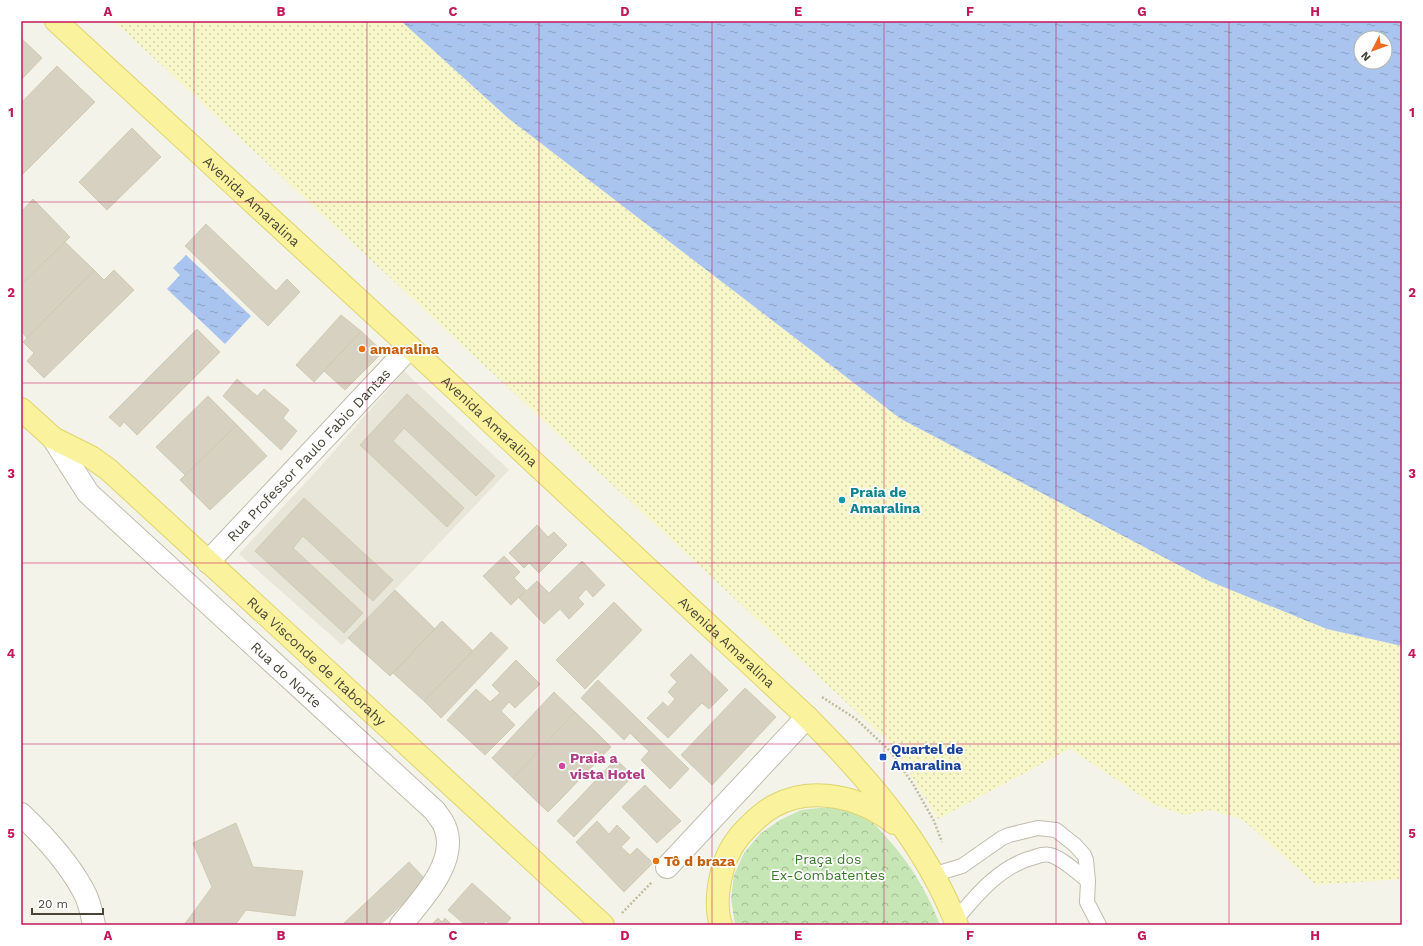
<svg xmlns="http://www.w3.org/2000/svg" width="1423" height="946" font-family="'Work Sans',sans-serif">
	<defs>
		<pattern id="forest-crowns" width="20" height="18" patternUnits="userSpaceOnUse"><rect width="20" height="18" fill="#c6e7b5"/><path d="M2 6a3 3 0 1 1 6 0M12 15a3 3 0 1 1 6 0" fill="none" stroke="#a3bd94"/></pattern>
		<pattern id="sand-dots" width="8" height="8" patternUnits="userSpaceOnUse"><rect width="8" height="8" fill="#f6f6c8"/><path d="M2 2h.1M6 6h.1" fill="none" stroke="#d4d4ad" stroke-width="1.8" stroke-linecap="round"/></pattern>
		<pattern id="water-ripples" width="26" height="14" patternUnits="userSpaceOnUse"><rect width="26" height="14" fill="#a9c4ee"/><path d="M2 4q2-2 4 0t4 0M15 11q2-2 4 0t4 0" fill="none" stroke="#8ca1c2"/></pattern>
	</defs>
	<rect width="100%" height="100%" fill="#f4f3ea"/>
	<path fill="#e8e6d8" d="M 404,371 L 509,470 L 342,645 L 239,554 L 321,466 Z"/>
	<path fill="url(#forest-crowns)" d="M 828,807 C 846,810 860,813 874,824 C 879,828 883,834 887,838 C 910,863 928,893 940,925 L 735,925 L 731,898 L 734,875 L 744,853 L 760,834 L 780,820 L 801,810 Z"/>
	<path fill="url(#sand-dots)" d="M 114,21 L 401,21 L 508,118 L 901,419 L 1209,581 L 1327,629 L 1402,646 L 1402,879 L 1316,885 L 1243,820 L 1211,810 L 1184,815 L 1153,804 L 1070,749 L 938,819 L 893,746 Z"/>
	<path fill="url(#water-ripples)" fill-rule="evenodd" d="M 401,21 L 1402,21 L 1402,646 L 1327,629 L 1209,581 L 901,419 L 508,118 ZM 1361,38 L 1385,38 L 1385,62 L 1361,62 Z
		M 186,255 L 251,316 L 225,344 L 167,289 L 180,275 L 173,268 Z"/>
	<path fill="#d6d1c0" stroke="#d0cbb3" d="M 21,38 L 42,58 L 21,80 Z
		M 57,66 L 95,102 L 22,175 L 21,174 L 21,103 Z
		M 132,128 L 161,157 L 107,210 L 79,182 Z
		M 33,199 L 70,237 L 21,284 L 21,212 Z
		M 206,224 L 276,291 L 287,279 L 300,292 L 268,326 L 185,246 Z
		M 65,242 L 94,270 L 27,338 L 21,331 L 21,285 Z
		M 94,270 L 104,280 L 114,270 L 134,290 L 44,378 L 27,361 L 34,353 L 23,342 Z
		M 341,315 L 361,331 L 314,382 L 296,365 Z
		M 197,329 L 220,352 L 137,435 L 124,422 L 120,427 L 109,417 Z
		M 361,331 L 383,352 L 345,390 L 324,371 Z
		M 237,379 L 257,396 L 264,389 L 289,410 L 283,418 L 297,431 L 281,450 L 223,396 Z
		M 407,394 L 495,476 L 476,496 L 404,428 L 393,441 L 464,508 L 447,527 L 360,445 Z
		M 208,396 L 237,425 L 185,475 L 156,447 Z
		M 237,425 L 267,456 L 210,510 L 180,480 Z
		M 304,498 L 393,580 L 373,601 L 303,536 L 293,548 L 363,613 L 344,633 L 255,551 Z
		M 537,525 L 548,537 L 554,532 L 567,545 L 539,573 L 529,563 L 524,568 L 509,553 Z
		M 504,556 L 520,572 L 514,578 L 526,590 L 511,605 L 483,576 Z
		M 582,561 L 605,585 L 593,597 L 586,589 L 578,598 L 584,604 L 569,619 L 560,609 L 544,624 L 519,598 L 537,581 L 549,593 Z
		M 395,590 L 435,629 L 390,676 L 348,638 Z
		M 614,602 L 642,630 L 585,689 L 556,660 Z
		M 442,621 L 473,651 L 424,701 L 393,673 Z
		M 491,632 L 508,648 L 441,718 L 424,701 Z
		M 691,654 L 728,690 L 709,709 L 702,703 L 668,738 L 647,718 L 663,702 L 668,707 L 675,699 L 668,692 L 677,682 L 670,675 Z
		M 516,660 L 540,684 L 515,708 L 509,702 L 501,711 L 515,725 L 485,755 L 447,720 L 476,689 L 490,702 L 500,693 L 492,685 Z
		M 598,680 L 646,727 L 635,738 L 630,733 L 624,740 L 581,698 Z
		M 745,688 L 776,717 L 712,785 L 681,755 Z
		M 554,692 L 611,747 L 548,812 L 492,758 Z
		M 575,712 L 611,747 L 548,812 L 513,778 Z
		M 646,727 L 689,769 L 670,789 L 641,760 L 649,751 L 635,738 Z
		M 616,759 L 633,776 L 574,837 L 557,821 Z
		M 645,785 L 681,821 L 657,843 L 622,807 Z
		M 597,821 L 609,834 L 617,825 L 630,838 L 621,847 L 630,855 L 637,848 L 653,863 L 624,892 L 576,842 Z
		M 236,823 L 253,867 L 303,871 L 295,916 L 246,910 L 235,925 L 184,925 L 212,887 L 193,843 Z
		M 409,862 L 427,881 L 380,925 L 342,925 Z
		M 472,883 L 511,918 L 505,925 L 491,925 L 486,921 L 482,925 L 465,925 L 448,910 Z
		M 438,918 L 442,922 L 445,918 L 452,925 L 431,925 Z"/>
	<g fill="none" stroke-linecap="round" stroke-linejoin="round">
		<defs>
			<path id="service" d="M 932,875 L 962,866 L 1002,838 L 1009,835 L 1038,828 L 1056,830 L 1075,845 L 1084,855 L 1086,860 L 1088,881 L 1087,902 L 1099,925
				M 955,921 C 976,895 1001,865 1035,857 C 1040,855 1045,854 1050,855 C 1062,858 1078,873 1088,881"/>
			<g id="minor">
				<path id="s1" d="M 208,562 L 410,347"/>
				<path d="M 21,814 C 44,836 68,862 83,890 C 89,900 92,914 94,925"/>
				<path d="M 667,867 L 807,717"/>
			</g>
			<g id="tertiary">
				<path id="s2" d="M 53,438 L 88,493 L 435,811 C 438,816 443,821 445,827 C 459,862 421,900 401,925"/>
			</g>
			<g id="primary">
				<path id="s3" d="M 56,21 L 410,347 L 807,717 C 868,778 925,843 957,925"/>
				<path id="s4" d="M 21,409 L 53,438 L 91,457 L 109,470 L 603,925"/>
				<path d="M 721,925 C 715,907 718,886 723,868 C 728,850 737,837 750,825 C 757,818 765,811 774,806 C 812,785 861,797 894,823"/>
			</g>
		</defs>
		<use href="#service" stroke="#c0bdad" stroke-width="16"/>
		<use href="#minor" stroke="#c0bdad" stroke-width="24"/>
		<use href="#tertiary" stroke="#c0bdad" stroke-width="24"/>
		<use href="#primary" stroke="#dfd46d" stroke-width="24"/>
		<path stroke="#c1bb9f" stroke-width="2.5" stroke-dasharray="2 2" stroke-linecap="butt" d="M 822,697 L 856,719 L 890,751 L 913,784 L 934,821 L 942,842
			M 622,913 L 652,882"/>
		<use href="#service" stroke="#fff" stroke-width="14"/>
		<use href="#minor" stroke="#fff" stroke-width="22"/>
		<use href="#tertiary" stroke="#fff" stroke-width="22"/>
		<use href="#primary" stroke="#faf29d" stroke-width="22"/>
	</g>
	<path fill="none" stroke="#c2185b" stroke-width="1" stroke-opacity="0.55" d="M 194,21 L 194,925M 367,21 L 367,925M 539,21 L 539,925M 712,21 L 712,925M 884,21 L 884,925M 1056,21 L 1056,925M 1229,21 L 1229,925M 21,202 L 1402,202M 21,383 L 1402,383M 21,563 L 1402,563M 21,744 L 1402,744"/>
	<g fill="#e8710a" stroke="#fff" stroke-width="1.5">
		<circle cx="362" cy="349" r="4"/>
		<circle cx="656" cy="861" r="4"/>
	</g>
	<circle fill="#0f9aa8" stroke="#fff" stroke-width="1.5" cx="842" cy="500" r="4"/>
	<rect fill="#1a4fb4" stroke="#fff" stroke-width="1.5" x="879" y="753" width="8" height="8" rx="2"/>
	<circle fill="#d1479c" stroke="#fff" stroke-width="1.5" cx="562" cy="766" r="4"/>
	<g text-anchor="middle" stroke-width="3.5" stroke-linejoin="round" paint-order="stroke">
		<g font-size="14" fill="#484538" stroke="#fff">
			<text dy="5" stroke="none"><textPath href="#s3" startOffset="266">Avenida Amaralina</textPath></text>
			<text dy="5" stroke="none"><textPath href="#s3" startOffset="590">Avenida Amaralina</textPath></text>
			<text dy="5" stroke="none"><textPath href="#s1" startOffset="147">Rua Professor Paulo Fabio Dantas</textPath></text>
			<text dy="5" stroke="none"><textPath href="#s3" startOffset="914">Avenida Amaralina</textPath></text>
			<text dy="5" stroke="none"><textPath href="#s4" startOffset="390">Rua Visconde de Itaborahy</textPath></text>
			<text dy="5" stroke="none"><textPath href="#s2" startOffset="334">Rua do Norte</textPath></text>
		</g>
		<g font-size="14" font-weight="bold" fill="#c56008" stroke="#fff" text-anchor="start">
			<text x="370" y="354">amaralina</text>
			<text x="664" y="866">Tô d braza</text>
		</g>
		<g font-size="14" font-weight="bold" fill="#0d838f" stroke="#fff" text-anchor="start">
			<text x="850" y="497">Praia de<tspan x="850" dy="16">Amaralina</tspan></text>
		</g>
		<g font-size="14" font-weight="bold" fill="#164399" stroke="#fff" text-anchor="start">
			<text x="891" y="754">Quartel de<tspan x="891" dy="16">Amaralina</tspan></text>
		</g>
		<g font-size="14" font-weight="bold" fill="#b23c85" stroke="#fff" text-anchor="start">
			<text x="570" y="763">Praia a<tspan x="570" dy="16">vista Hotel</tspan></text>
		</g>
		<g font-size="14" fill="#3b782d" stroke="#fff">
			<text x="828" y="864">Praça dos<tspan x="828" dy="16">Ex-Combatentes</tspan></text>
		</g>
	</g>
	<rect width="1423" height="946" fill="none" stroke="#ffffff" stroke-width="44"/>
	<g transform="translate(1373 50) rotate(228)"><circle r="19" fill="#ffffff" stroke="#b6b5af"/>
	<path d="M0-3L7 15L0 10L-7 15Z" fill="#f16b24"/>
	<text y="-6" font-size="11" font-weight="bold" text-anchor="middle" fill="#484538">N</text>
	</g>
	<path d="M32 908v6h71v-6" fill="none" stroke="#484538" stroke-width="2"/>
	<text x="38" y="908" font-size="12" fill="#484538" stroke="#ffffff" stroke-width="3" paint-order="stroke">20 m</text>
	<rect x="22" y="22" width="1379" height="902" fill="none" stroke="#c2185b" stroke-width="1.5"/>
	<g font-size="13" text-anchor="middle" font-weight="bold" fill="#c2185b">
		<text x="108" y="16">A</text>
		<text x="281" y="16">B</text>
		<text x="453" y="16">C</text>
		<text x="625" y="16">D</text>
		<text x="798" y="16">E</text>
		<text x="970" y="16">F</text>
		<text x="1142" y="16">G</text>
		<text x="1315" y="16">H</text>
		<text x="11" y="117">1</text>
		<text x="1412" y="117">1</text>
		<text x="11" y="297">2</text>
		<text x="1412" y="297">2</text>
		<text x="11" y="478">3</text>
		<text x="1412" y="478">3</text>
		<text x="11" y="658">4</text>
		<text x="1412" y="658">4</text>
		<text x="11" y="838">5</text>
		<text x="1412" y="838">5</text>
		<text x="108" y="940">A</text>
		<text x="281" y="940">B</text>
		<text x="453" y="940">C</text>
		<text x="625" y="940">D</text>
		<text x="798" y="940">E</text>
		<text x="970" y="940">F</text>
		<text x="1142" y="940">G</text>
		<text x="1315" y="940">H</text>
	</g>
</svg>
